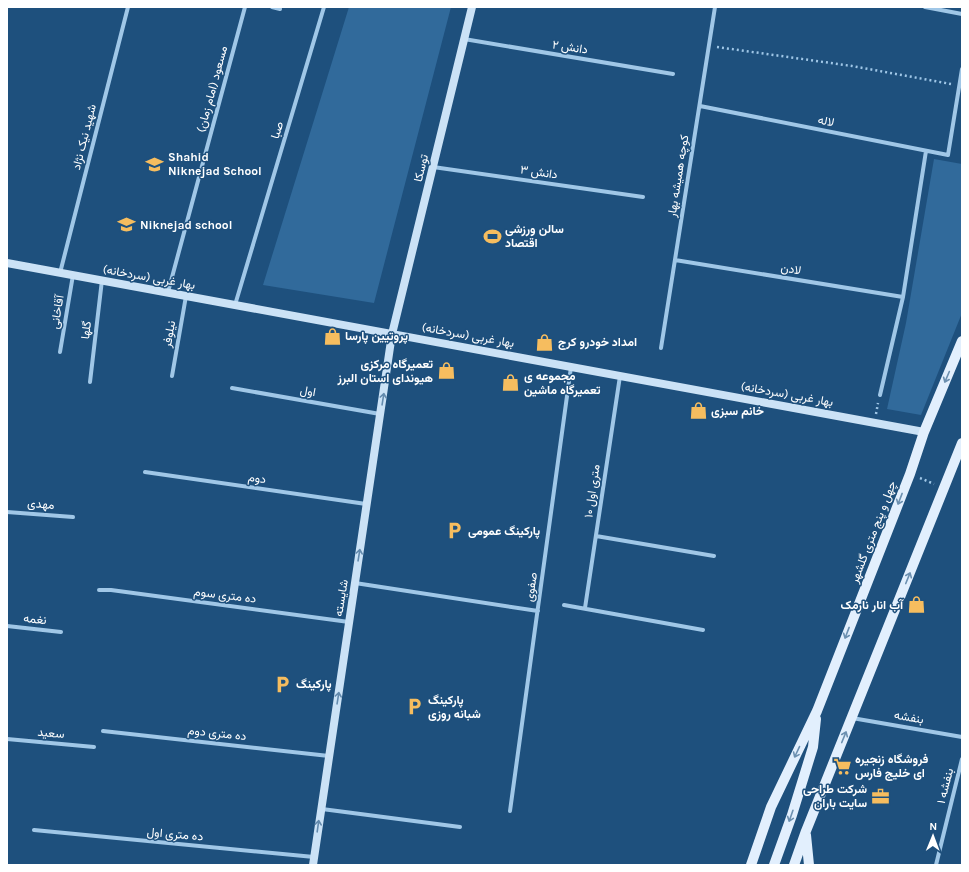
<svg xmlns="http://www.w3.org/2000/svg" width="969" height="872" font-family="Karla,Vazirmatn,sans-serif">
	<rect width="100%" height="100%" fill="#1e507d"/>
	<path fill="#316a9b" d="M 349,7 L 451,7 L 374,303 L 263,285 Z
		M 934,159 L 962,164 L 962,313 L 921,415 L 887,409 L 906,323 Z"/>
	<g fill="none" stroke-linecap="round" stroke-linejoin="round">
		<path stroke="#a0c7e7" stroke-width="2.5" stroke-dasharray="2 3" stroke-linecap="butt" d="M 717,47 L 852,66 L 951,84
			M 876,414 L 878,403
			M 920,478 L 934,484"/>
		<path stroke="#a0c7e7" stroke-width="4" d="M 272,7 L 280,9
			M 925,7 L 962,14
			M 464,39 L 673,74
			M 700,106 L 948,155 L 962,69
			M 433,167 L 643,197
			M 675,260 L 903,297
			M 60,273 L 128,7
			M 168,292 L 245,7
			M 235,305 L 324,7
			M 661,348 L 715,7
			M 60,352 L 73,275
			M 172,376 L 186,296
			M 90,382 L 102,280
			M 232,388 L 380,414
			M 880,395 L 903,297 L 926,151
			M 145,472 L 366,504
			M 7,512 L 73,517
			M 596,536 L 714,556
			M 355,583 L 538,611
			M 99,590 L 111,590 L 349,622
			M 564,605 L 703,630
			M 585,608 L 620,376
			M 7,626 L 61,632
			M 852,718 L 962,737
			M 103,731 L 329,756
			M 7,739 L 94,747
			M 322,809 L 460,827
			M 510,811 L 571,367
			M 34,830 L 314,857
			M 936,865 L 962,759"/>
		<path stroke="#cbe2f6" stroke-width="8" d="M 7,263 L 924,432
			M 313,865 L 392,334 L 472,7"/>
		<path stroke="#e2effd" stroke-width="10" d="M 806,835 L 809,865
			M 751,865 L 771,807 L 817,711 L 910,474 L 924,432 L 962,341
			M 774,865 L 792,815 L 813,747 L 816,719
			M 794,865 L 806,831 L 962,443"/>
	</g>
	<defs><path id="oneway-shaft" d="M-6 0H5M1.5-3L5.5 0L1.5 3" fill="none" stroke-width="1.6" stroke-linecap="round" stroke-linejoin="round"/></defs>
	<g stroke="#6c90b0">
		<use href="#oneway-shaft" transform="translate(947 377) rotate(113)"/>
		<use href="#oneway-shaft" transform="translate(900 499) rotate(111)"/>
		<use href="#oneway-shaft" transform="translate(908 578) rotate(-68)"/>
		<use href="#oneway-shaft" transform="translate(847 633) rotate(111)"/>
		<use href="#oneway-shaft" transform="translate(844 737) rotate(-68)"/>
		<use href="#oneway-shaft" transform="translate(797 752) rotate(115)"/>
		<use href="#oneway-shaft" transform="translate(791 816) rotate(109)"/>
	</g>
	<g stroke="#638aad">
		<use href="#oneway-shaft" transform="translate(383 399) rotate(-81)"/>
		<use href="#oneway-shaft" transform="translate(359 555) rotate(-81)"/>
		<use href="#oneway-shaft" transform="translate(338 698) rotate(-81)"/>
		<use href="#oneway-shaft" transform="translate(318 826) rotate(-82)"/>
	</g>
	<defs>
		<symbol id="school-bare" viewBox="-9 -9 18 18"><path d="M0-5L7-2L0 1L-7-2ZM-4 1L0 2.5L4 1V4Q0 6-4 4Z" fill="#f6bd5f" stroke="#1e507d" stroke-width="2.5" paint-order="stroke"/></symbol>
		<symbol id="stadium-bare" viewBox="-9 -9 18 18"><path d="M0-5a6.5 5 0 1 0 0 10a6.5 5 0 1 0 0-10ZM-3.5-1.8h7v3.6h-7Z" fill="#f6bd5f" stroke="#1e507d" stroke-width="2.5" paint-order="stroke"/></symbol>
		<symbol id="shop-bare" viewBox="-9 -9 18 18"><path d="M-5-2.5h2.3a2.7 3.5 0 0 1 5.4 0H5L5.5 6h-11ZM-1.5-2.5h3a1.5 2.3 0 0 0-3 0Z" fill="#f6bd5f" stroke="#1e507d" stroke-width="2.5" paint-order="stroke"/></symbol>
		<symbol id="parking-bare" viewBox="-9 -9 18 18"><path d="M-3.5-5.5H1a3.5 3.5 0 0 1 0 7H-1V5.5H-3.5ZM-1-3.4V-.6H.8a1.4 1.4 0 0 0 0-2.8Z" fill="#f6bd5f" stroke="#1e507d" stroke-width="2.5" paint-order="stroke"/></symbol>
		<symbol id="supermarket-bare" viewBox="-9 -9 18 18"><path d="M-6-5.5h2.5l.6 2H6L4.5 2H-2.5L-4.4-4H-6ZM-1.5 3.2a1.3 1.3 0 1 0 .1 0ZM3 3.2a1.3 1.3 0 1 0 .1 0Z" fill="#f6bd5f" stroke="#1e507d" stroke-width="2.5" paint-order="stroke"/></symbol>
		<symbol id="office-bare" viewBox="-9 -9 18 18"><path d="M-6-3h4V-5.5h4V-3h4V5H-6ZM-1-4.5V-3h2v-1.5ZM-6 0V1H6V0Z" fill="#f6bd5f" stroke="#1e507d" stroke-width="2.5" paint-order="stroke"/></symbol>
	</defs>
	<g fill-rule="evenodd">
		<use href="#school-bare" x="142" y="152" width="25" height="25"/>
		<use href="#school-bare" x="114" y="212" width="25" height="25"/>
		<use href="#stadium-bare" x="480" y="224" width="25" height="25"/>
		<use href="#shop-bare" x="320" y="324" width="25" height="25"/>
		<use href="#shop-bare" x="532" y="330" width="25" height="25"/>
		<use href="#shop-bare" x="434" y="358" width="25" height="25"/>
		<use href="#shop-bare" x="498" y="370" width="25" height="25"/>
		<use href="#shop-bare" x="686" y="398" width="25" height="25"/>
		<use href="#parking-bare" x="442" y="518" width="25" height="25"/>
		<use href="#shop-bare" x="904" y="592" width="25" height="25"/>
		<use href="#parking-bare" x="270" y="672" width="25" height="25"/>
		<use href="#parking-bare" x="402" y="694" width="25" height="25"/>
		<use href="#supermarket-bare" x="830" y="754" width="25" height="25"/>
		<use href="#office-bare" x="868" y="784" width="25" height="25"/>
	</g>
	<g text-anchor="middle" stroke-width="3" stroke-linejoin="round" paint-order="stroke">
		<g font-size="12" fill="#fff" stroke="#1e507d">
			<text transform="translate(570 47) rotate(9)" y="4">دانش ۲</text>
			<text transform="translate(212 89) rotate(-75)" y="4">مسعود (امام زمان)</text>
			<text transform="translate(826 121) rotate(11)" y="4">لاله</text>
			<text transform="translate(277 130) rotate(-73)" y="4">صبا</text>
			<text transform="translate(84 137) rotate(-76)" y="4">شهید نیک نژاد</text>
			<text transform="translate(421 168) rotate(-76)" y="4">توسکا</text>
			<text transform="translate(539 172) rotate(8)" y="4">دانش ۳</text>
			<text transform="translate(678 176) rotate(-81)" y="4">کوچه همیشه بهار</text>
			<text transform="translate(791 269) rotate(9)" y="4">لادن</text>
			<text transform="translate(149 277) rotate(10)" y="4">بهار غربی (سردخانه)</text>
			<text transform="translate(57 312) rotate(-81)" y="4">آقاخانی</text>
			<text transform="translate(86 330) rotate(-84)" y="4">گلها</text>
			<text transform="translate(169 334) rotate(-80)" y="4">نیلوفر</text>
			<text transform="translate(468 335) rotate(10)" y="4">بهار غربی (سردخانه)</text>
			<text transform="translate(308 391) rotate(10)" y="4">اول</text>
			<text transform="translate(787 394) rotate(10)" y="4">بهار غربی (سردخانه)</text>
			<text transform="translate(257 478) rotate(8)" y="4">دوم</text>
			<text transform="translate(592 491) rotate(-82)" y="4">۱۰ متری اول</text>
			<text transform="translate(41 504) rotate(5)" y="4">مهدی</text>
			<text transform="translate(873 532) rotate(-69)" y="4">چهل و پنج متری گلشهر</text>
			<text transform="translate(531 587) rotate(-82)" y="4">صفوی</text>
			<text transform="translate(225 595) rotate(7)" y="4">ده متری سوم</text>
			<text transform="translate(341 598) rotate(-81)" y="4">شایسته</text>
			<text transform="translate(35 619) rotate(6)" y="4">نغمه</text>
			<text transform="translate(909 717) rotate(10)" y="4">بنفشه</text>
			<text transform="translate(51 733) rotate(5)" y="4">سعید</text>
			<text transform="translate(217 733) rotate(6)" y="4">ده متری دوم</text>
			<text transform="translate(945 786) rotate(-76)" y="4">بنفشه ۱</text>
			<text transform="translate(175 834) rotate(5)" y="4">ده متری اول</text>
		</g>
		<g font-size="12" font-weight="bold" fill="#fff" stroke="#1e507d" text-anchor="start">
			<text x="168" y="161">Shahid<tspan x="168" dy="14">Niknejad School</tspan></text>
			<text x="140" y="229">Niknejad school</text>
			<text x="505" y="233">سالن ورزشی<tspan x="505" dy="14">اقتصاد</tspan></text>
			<text x="345" y="340">پروتیین پارسا</text>
			<text x="558" y="346">امداد خودرو کرج</text>
			<text x="433" y="368" text-anchor="end">تعمیرگاه مرکزی<tspan x="433" dy="14">هیوندای استان البرز</tspan></text>
			<text x="524" y="380">مجموعه ی<tspan x="524" dy="14">تعمیرگاه ماشین</tspan></text>
			<text x="711" y="415">خانم سبزی</text>
			<text x="468" y="535">پارکینگ عمومی</text>
			<text x="903" y="609" text-anchor="end">آب انار نارمک</text>
			<text x="296" y="688">پارکینگ</text>
			<text x="428" y="704">پارکینگ<tspan x="428" dy="14">شبانه روزی</tspan></text>
			<text x="855" y="763">فروشگاه زنجیره<tspan x="855" dy="14">ای خلیج فارس</tspan></text>
			<text x="867" y="793" text-anchor="end">شرکت طراحی<tspan x="867" dy="14">سایت باران</tspan></text>
		</g>
	</g>
	<rect width="969" height="872" fill="none" stroke="#ffffff" stroke-width="16"/>
	<g transform="translate(933 836) rotate(1)" stroke="#1e507d" stroke-width="3" paint-order="stroke">
	<path d="M0-3L7 15L0 10L-7 15Z" fill="#ffffff"/>
	<text y="-6" font-size="11" font-weight="bold" text-anchor="middle" fill="#ffffff">N</text>
	</g>
</svg>
